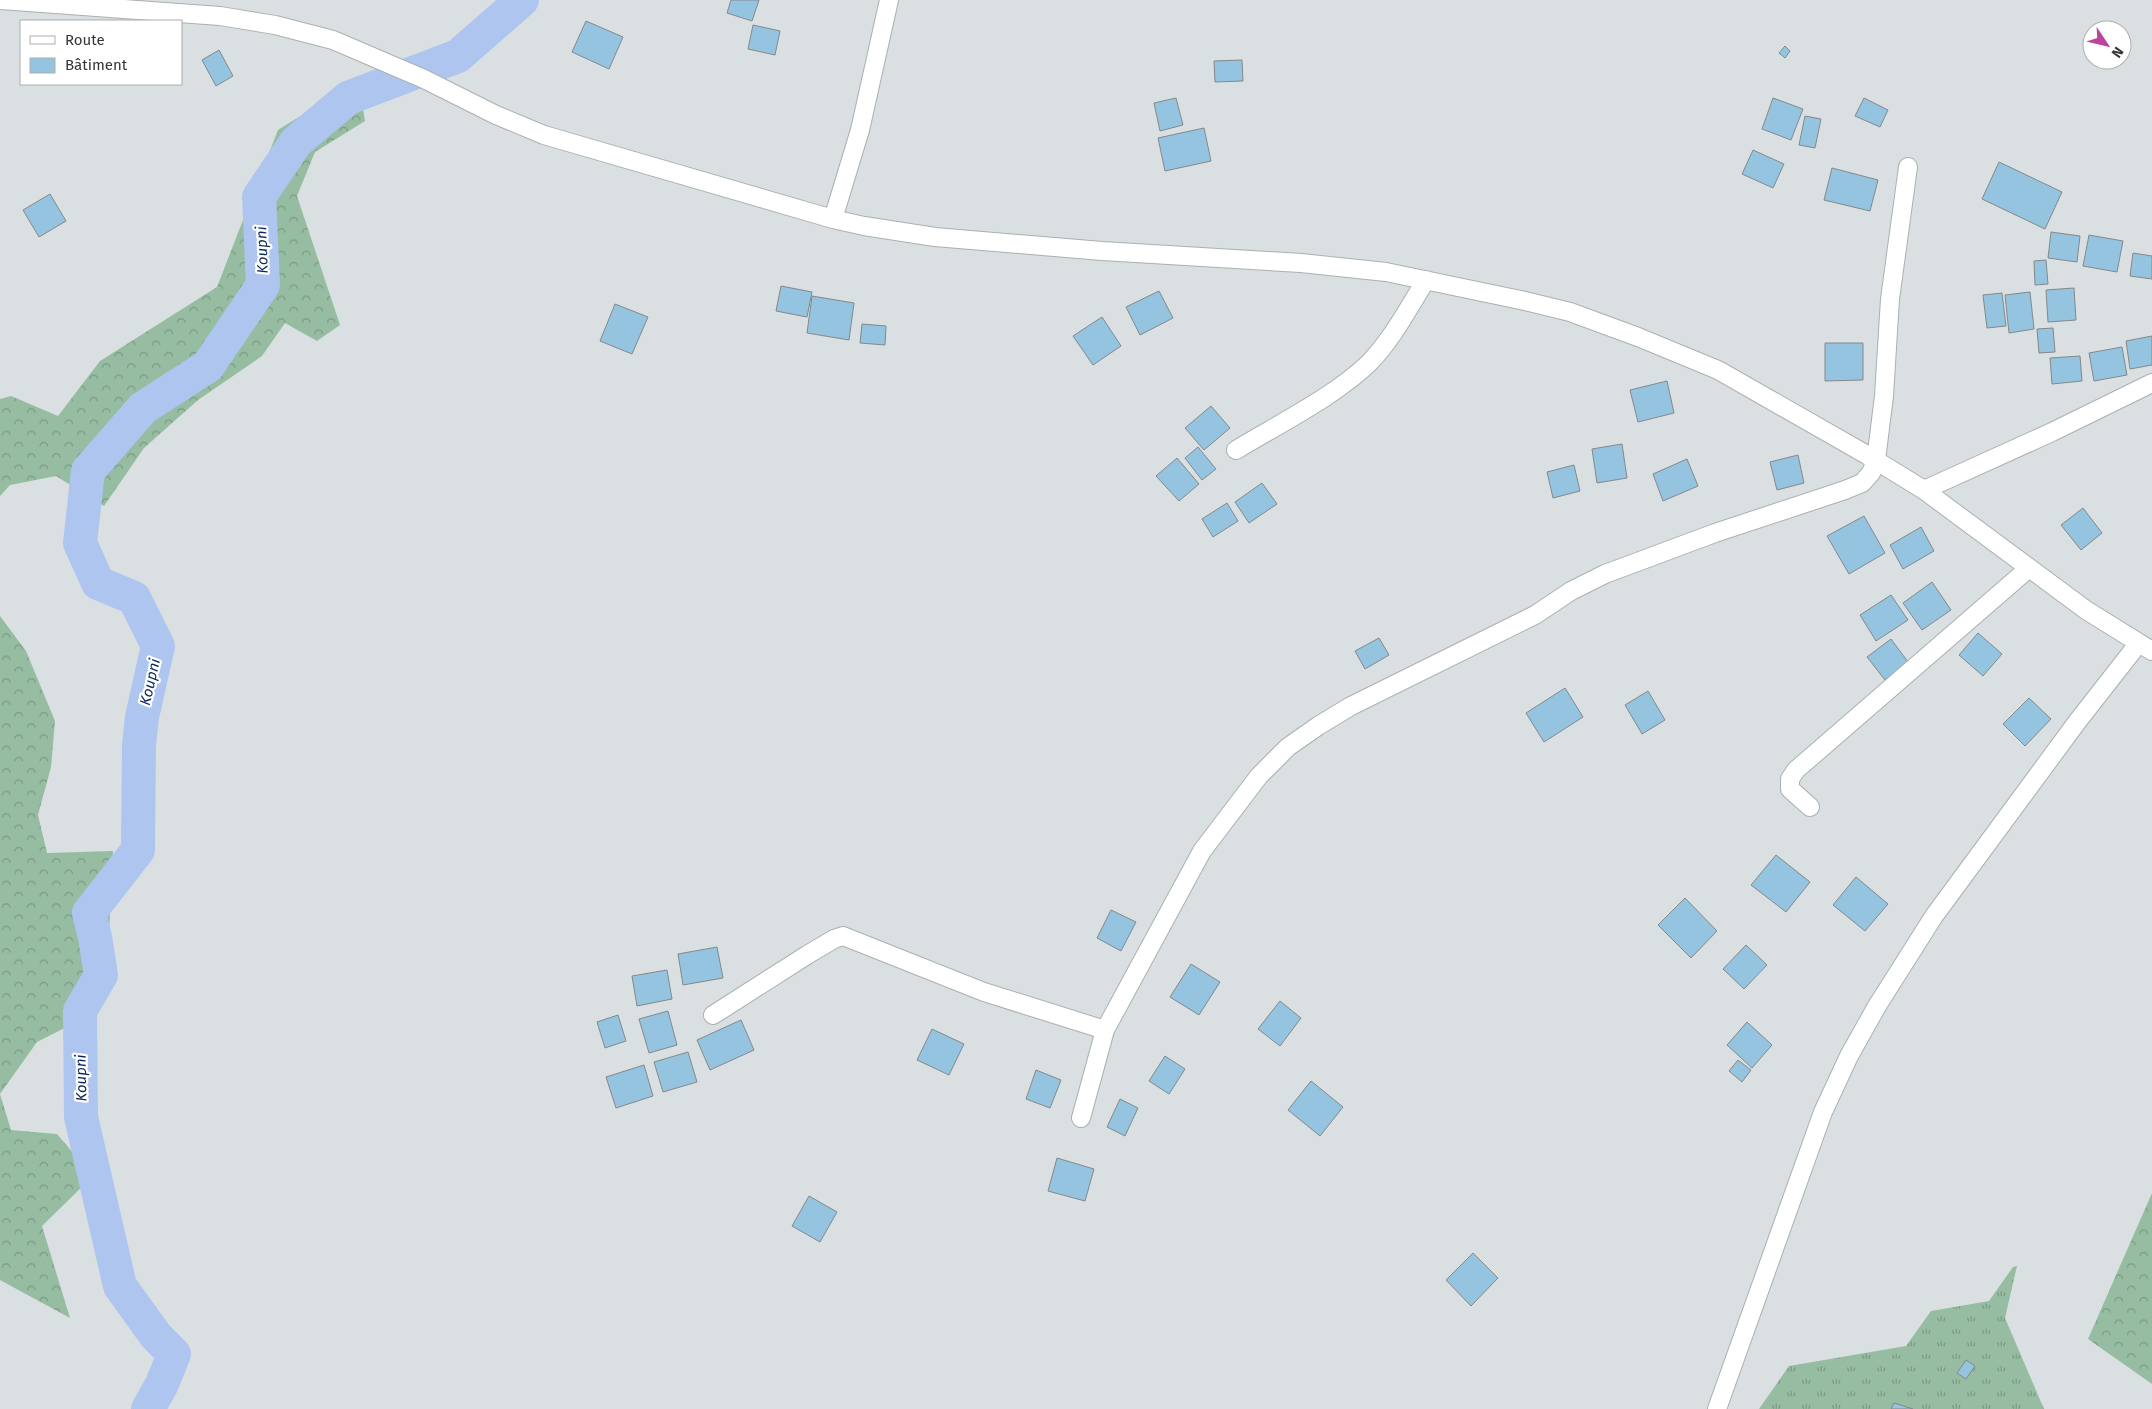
<svg xmlns="http://www.w3.org/2000/svg" width="2152" height="1409" font-family="'Fira Sans',sans-serif">
	<defs>
		<pattern id="grass-tufts" width="24" height="20" patternUnits="userSpaceOnUse" patternTransform="scale(1.25)"><rect width="24" height="20" fill="#96bca1"/><path d="M3 7l-1-3M5 7V3M7 7l1-3M15 17l-1-3M17 17v-4M19 17l1-3" fill="none" stroke="#7b9a84"/></pattern>
		<pattern id="forest-crowns" width="20" height="18" patternUnits="userSpaceOnUse" patternTransform="scale(1.25)"><rect width="20" height="18" fill="#96bca1"/><path d="M2 6a3 3 0 1 1 6 0M12 15a3 3 0 1 1 6 0" fill="none" stroke="#7b9a84"/></pattern>
	</defs>
	<rect width="100%" height="100%" fill="#dae0e1"/>
	<path fill="url(#grass-tufts)" d="M 2017,1266 L 2005,1318 L 2044,1409 L 1759,1409 L 1789,1366 L 1906,1346 L 1931,1311 L 1989,1301 L 2013,1267 Z"/>
	<path fill="url(#forest-crowns)" d="M 358,80 L 365,121 L 315,152 L 297,196 L 340,325 L 317,341 L 285,323 L 262,356 L 198,400 L 144,448 L 104,506 L 56,476 L 10,485 L 0,496 L 0,399 L 11,396 L 58,416 L 100,361 L 217,287 L 278,130 Z
		M 0,616 L 26,651 L 55,721 L 51,767 L 38,815 L 47,853 L 113,851 L 109,933 L 94,1013 L 37,1042 L 0,1094 L 11,1130 L 57,1134 L 93,1176 L 42,1226 L 70,1318 L 0,1280 Z
		M 2152,1193 L 2152,1384 L 2088,1339 Z"/>
	<g fill="none" stroke-linecap="round" stroke-linejoin="round">
		<path stroke="#aec6ef" stroke-width="34" d="M 148,1409 L 162,1384 L 174,1354 L 156,1336 L 120,1286 L 81,1117 L 80,1011 L 101,975 L 95,937 L 89,913 L 138,850 L 139,745 L 142,717 L 158,646 L 134,598 L 98,583 L 80,543 L 88,471 L 143,408 L 208,366 L 263,285 L 259,197 L 296,142 L 348,98 L 458,56 L 522,0"/>
	</g>
	<path fill="#95c4e0" stroke="#84888b" d="M 731,0 L 759,0 L 752,21 L 727,13 Z
		M 586,21 L 623,37 L 609,69 L 572,52 Z
		M 753,25 L 780,31 L 775,55 L 748,49 Z
		M 1785,46 L 1790,51 L 1785,58 L 1779,53 Z
		M 219,50 L 233,76 L 216,86 L 202,60 Z
		M 1242,60 L 1243,81 L 1215,82 L 1214,61 Z
		M 1176,98 L 1183,125 L 1160,131 L 1154,103 Z
		M 1773,98 L 1803,109 L 1791,140 L 1762,129 Z
		M 1864,98 L 1888,110 L 1880,127 L 1855,116 Z
		M 1805,116 L 1821,119 L 1815,148 L 1799,145 Z
		M 1204,128 L 1211,161 L 1165,171 L 1158,138 Z
		M 1753,150 L 1784,164 L 1773,188 L 1742,174 Z
		M 1999,162 L 2062,192 L 2045,229 L 1982,199 Z
		M 1832,168 L 1878,180 L 1870,211 L 1824,200 Z
		M 50,194 L 66,221 L 39,237 L 23,210 Z
		M 2051,232 L 2080,236 L 2077,262 L 2048,258 Z
		M 2089,235 L 2123,241 L 2117,272 L 2083,266 Z
		M 2133,253 L 2152,256 L 2152,279 L 2130,276 Z
		M 2046,260 L 2048,284 L 2035,285 L 2034,261 Z
		M 781,286 L 812,292 L 807,317 L 776,311 Z
		M 2074,288 L 2076,320 L 2048,322 L 2046,290 Z
		M 1159,291 L 1173,318 L 1140,335 L 1126,307 Z
		M 2030,292 L 2034,329 L 2009,333 L 2005,295 Z
		M 2002,293 L 2006,326 L 1987,328 L 1983,295 Z
		M 812,296 L 854,303 L 849,340 L 807,333 Z
		M 615,304 L 648,317 L 632,354 L 600,341 Z
		M 1102,317 L 1121,346 L 1093,365 L 1073,336 Z
		M 862,324 L 886,326 L 885,345 L 860,343 Z
		M 2053,328 L 2055,352 L 2039,353 L 2037,329 Z
		M 2152,336 L 2152,365 L 2130,369 L 2126,341 Z
		M 1825,343 L 1863,343 L 1863,380 L 1825,381 Z
		M 2122,347 L 2127,375 L 2094,381 L 2089,353 Z
		M 2080,356 L 2082,381 L 2052,384 L 2050,358 Z
		M 1667,381 L 1674,413 L 1638,422 L 1630,390 Z
		M 1211,406 L 1230,428 L 1204,450 L 1185,428 Z
		M 1622,444 L 1627,478 L 1597,483 L 1592,449 Z
		M 1198,447 L 1216,469 L 1202,480 L 1185,458 Z
		M 1798,455 L 1804,483 L 1777,490 L 1770,462 Z
		M 1177,458 L 1199,484 L 1179,501 L 1156,476 Z
		M 1687,459 L 1698,486 L 1663,501 L 1653,474 Z
		M 1574,465 L 1580,491 L 1553,498 L 1547,472 Z
		M 1262,483 L 1277,504 L 1249,523 L 1235,502 Z
		M 1227,503 L 1238,521 L 1213,537 L 1202,519 Z
		M 2083,508 L 2102,533 L 2081,550 L 2061,525 Z
		M 1864,516 L 1885,553 L 1849,574 L 1827,536 Z
		M 1921,527 L 1934,551 L 1903,569 L 1890,545 Z
		M 1932,582 L 1951,610 L 1922,630 L 1903,603 Z
		M 1891,595 L 1908,620 L 1876,641 L 1860,615 Z
		M 1978,633 L 2002,654 L 1983,676 L 1959,655 Z
		M 1379,638 L 1389,655 L 1365,669 L 1355,651 Z
		M 1891,639 L 1908,662 L 1885,680 L 1867,657 Z
		M 1565,688 L 1583,717 L 1544,742 L 1526,713 Z
		M 1648,691 L 1665,720 L 1642,734 L 1625,705 Z
		M 2029,698 L 2051,719 L 2025,746 L 2003,724 Z
		M 1776,855 L 1810,882 L 1786,912 L 1751,885 Z
		M 1856,877 L 1888,904 L 1865,931 L 1833,905 Z
		M 1685,898 L 1717,931 L 1691,958 L 1658,925 Z
		M 1111,910 L 1136,922 L 1121,951 L 1097,938 Z
		M 1746,945 L 1767,965 L 1744,989 L 1723,969 Z
		M 717,947 L 723,978 L 683,985 L 678,954 Z
		M 1191,964 L 1220,982 L 1199,1015 L 1170,997 Z
		M 667,970 L 672,999 L 637,1006 L 632,976 Z
		M 1280,1001 L 1301,1018 L 1280,1046 L 1258,1029 Z
		M 668,1011 L 677,1045 L 649,1053 L 639,1019 Z
		M 618,1015 L 626,1041 L 605,1048 L 597,1022 Z
		M 741,1020 L 754,1050 L 710,1070 L 697,1040 Z
		M 1747,1022 L 1772,1045 L 1752,1068 L 1727,1045 Z
		M 932,1029 L 964,1044 L 949,1075 L 917,1060 Z
		M 688,1052 L 697,1082 L 663,1092 L 654,1062 Z
		M 1165,1056 L 1185,1069 L 1169,1094 L 1149,1081 Z
		M 1738,1060 L 1751,1070 L 1742,1082 L 1729,1071 Z
		M 644,1065 L 653,1096 L 616,1108 L 606,1077 Z
		M 1036,1070 L 1061,1080 L 1050,1108 L 1026,1099 Z
		M 1311,1081 L 1343,1107 L 1320,1136 L 1288,1110 Z
		M 1120,1099 L 1138,1108 L 1125,1136 L 1107,1127 Z
		M 1057,1158 L 1094,1169 L 1085,1201 L 1048,1191 Z
		M 809,1196 L 837,1212 L 820,1242 L 792,1226 Z
		M 1473,1253 L 1498,1278 L 1471,1306 L 1446,1280 Z
		M 1966,1360 L 1975,1366 L 1966,1379 L 1957,1373 Z
		M 1894,1403 L 1913,1409 L 1891,1409 Z"/>
	<g fill="none" stroke-linecap="round" stroke-linejoin="round">
		<defs>
			<path id="minor" d="M 0,0 L 220,16 L 275,25 L 333,40 L 424,79 L 496,115 L 544,135 L 833,219 L 864,226 L 935,237 L 1102,251 L 1301,263 L 1386,272 L 1525,301 L 1570,312 L 1638,337 L 1718,370 L 1867,455 L 1924,490 L 2086,610 L 2152,651
				M 833,219 L 860,130 L 889,0
				M 1236,450 C 1277,425 1337,395 1370,362 C 1393,338 1409,307 1426,280
				M 1924,490 L 2052,432 L 2152,383
				M 1810,807 L 1790,789 L 1790,779 L 1796,770 L 2028,569
				M 713,1015 L 807,955 L 834,939 L 843,936 L 984,992 L 1105,1030
				M 1081,1118 L 1105,1030 L 1202,851 L 1259,776 L 1288,747 L 1318,726 L 1351,706 L 1535,615 L 1571,591 L 1605,574 L 1715,533 L 1845,490 L 1862,483 L 1871,473 L 1876,460 L 1884,396 L 1890,299 L 1908,167
				M 1717,1409 L 1823,1112 L 1849,1056 L 1877,1006 L 1934,916 L 2077,722 L 2138,644"/>
		</defs>
		<use href="#minor" stroke="#aab0b1" stroke-width="20"/>
		<use href="#minor" stroke="#fff" stroke-width="18"/>
	</g>
	<g text-anchor="middle" stroke-width="4.5" stroke-linejoin="round" paint-order="stroke">
		<g font-size="15" font-style="italic" fill="#0d2858" stroke="#fff">
			<text transform="translate(262 250) rotate(-92)" y="5">Koupni</text>
			<text transform="translate(150 682) rotate(-77)" y="5">Koupni</text>
			<text transform="translate(81 1078) rotate(-91)" y="5">Koupni</text>
		</g>
	</g>
	<rect x="20" y="20" width="162" height="65" fill="#ffffff" stroke="#adaeaf"/>
	<rect x="30" y="36" width="25" height="8" fill="#ffffff" stroke="#adaeaf"/>
	<text x="65" y="45" font-size="15" fill="#333536">Route</text>
	<rect x="30" y="58" width="25" height="15" fill="#95c4e0" stroke="#adaeaf"/>
	<text x="65" y="70" font-size="15" fill="#333536">Bâtiment</text>
	<g transform="translate(2107 45) rotate(125)"><circle r="24" fill="#ffffff" stroke="#adaeaf"/>
	<path d="M0-4L9 19L0 12L-9 19Z" fill="#bc449a"/>
	<text y="-8" font-size="14" font-weight="bold" text-anchor="middle" fill="#333536">N</text>
	</g>
</svg>
